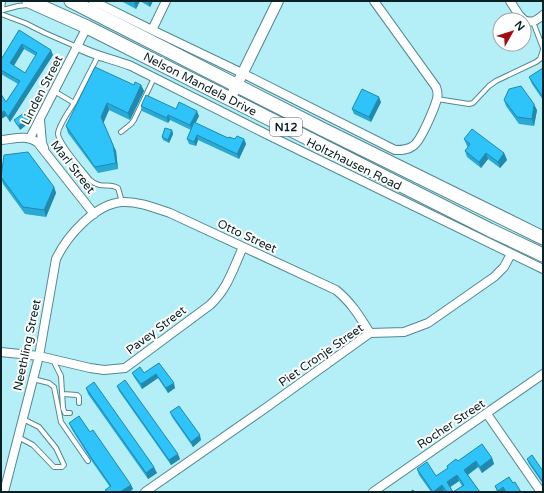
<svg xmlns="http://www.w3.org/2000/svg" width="544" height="493" font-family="'Varela Round',sans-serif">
	<rect width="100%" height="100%" fill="#b4eef6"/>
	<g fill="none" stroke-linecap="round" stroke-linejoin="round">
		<defs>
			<path id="service" d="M 2,10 L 3,1
				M 3,10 L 18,6 L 28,5
				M 1,14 L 25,23 L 45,33 L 77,47
				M 533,22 L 543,48
				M 54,91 L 74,103 L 98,56
				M 437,99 L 469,104 L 473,103 L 489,86 L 496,81 L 536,62 L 540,59 L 543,50
				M 74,103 C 70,110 58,126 58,134 C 59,144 83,171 90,180 C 102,190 108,182 118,188 L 122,202
				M 121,132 L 131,124 L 134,120 L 154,78
				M 53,360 L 61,376 L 63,408 L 65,413 L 70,413
				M 33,379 L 49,383 L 54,387 L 61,422 L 88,461
				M 63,394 L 77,395 L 79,397 L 79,403
				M 18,437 L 33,445 L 54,467 L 62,467 L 64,465 L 56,448 L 39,427 L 23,419"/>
			<path id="minor" d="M 93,1 L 152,30 L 242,73 L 395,150 C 402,150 408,150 413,146 C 421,141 434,109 437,99 C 438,95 438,92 436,87 L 374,1
				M 510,1 L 519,15 L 524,20
				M 524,20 C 532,24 537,20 543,15
				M 152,30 L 166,1
				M 78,47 C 95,56 113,59 131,66 L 268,135 L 543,269
				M 40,120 L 42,143 L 44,148
				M 30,138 L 87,27
				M 1,140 C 14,139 27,134 38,143 L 94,214
				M 1,352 L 39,356 L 90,368 L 104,370 L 125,368 L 210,305 C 228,288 233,269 243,247
				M 487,414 L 541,492
				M 4,492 L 39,356 L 56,259 C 67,236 95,204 122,202 C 138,201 155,208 170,213 L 336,290 C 351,302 360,317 370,333
				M 145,492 L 267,407 L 370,333 L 404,332 L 428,323 L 494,277 L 504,267 L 511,254
				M 373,492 L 543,374"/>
			<path id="tertiary" d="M 230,99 L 278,1"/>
			<path id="trunk" d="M 29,1 L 87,27 L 490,230 L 543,255
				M 71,1 L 320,128 L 543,238"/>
		</defs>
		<use href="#service" stroke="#528891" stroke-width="6"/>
		<use href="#minor" stroke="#528891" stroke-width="10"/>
		<use href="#tertiary" stroke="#528891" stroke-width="12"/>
		<use href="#trunk" stroke="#528891" stroke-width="15"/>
		<use href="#service" stroke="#fff" stroke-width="4"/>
		<use href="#minor" stroke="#fff" stroke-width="8"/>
		<use href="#tertiary" stroke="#fff" stroke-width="10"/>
		<use href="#trunk" stroke="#fff" stroke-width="13"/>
	</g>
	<path fill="#28a9d6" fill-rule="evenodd" d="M 121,1 L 153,1 L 150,7 L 140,1 L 136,9 Z
		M 19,30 L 53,55 L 10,122 L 6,116 L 1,119 L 6,102 L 18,84 L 1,74 L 1,57 L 2,58 ZM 24,49 L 36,56 L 25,73 L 14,66 Z
		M 543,68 L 543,100 L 532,84 L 529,77 Z
		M 141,85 L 144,91 L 130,120 L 109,110 L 103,123 L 116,151 L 118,169 L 98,173 L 68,133 L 66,126 Z
		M 504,100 L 537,110 L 534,126 L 519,124 L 506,106 Z
		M 381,102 L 371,122 L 354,114 L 352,109 Z
		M 141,106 L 176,109 L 199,116 L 195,123 L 228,138 L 235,139 L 244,139 L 246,144 L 239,159 L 198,140 L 196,146 L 189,144 L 187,139 L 191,130 L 170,120 L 168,123 L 142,111 Z
		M 172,130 L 173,134 L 169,143 L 163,140 L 162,137 Z
		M 464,139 L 504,153 L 507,160 L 500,168 L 488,159 L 481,168 L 467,157 L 465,151 L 468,147 L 467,146 Z
		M 1,177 L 54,187 L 56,193 L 46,217 L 25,214 L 3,184 Z
		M 159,363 L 175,388 L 168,393 L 158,378 L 142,389 L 134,377 L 132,373 L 144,373 Z
		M 117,386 L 180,459 L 171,465 L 119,391 Z
		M 86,388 L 157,473 L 148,479 L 88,394 Z
		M 170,412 L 201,440 L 193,447 L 172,417 Z
		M 69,423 L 131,485 L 133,489 L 129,492 L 106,492 L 105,490 L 110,487 L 91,460 L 71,428 Z
		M 492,458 L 494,464 L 482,473 L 478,467 L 468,475 L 480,492 L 445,492 L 444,491 L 443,492 L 431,492 L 419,475 L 417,469 L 436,476 L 448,468 L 447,466 L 458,461 ZM 459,481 L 462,486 L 453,492 L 450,487 Z
		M 527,459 L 543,471 L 543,484 L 529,464 Z
		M 513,483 L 521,492 L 497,492 L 495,486 Z"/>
	<path fill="#2089ae" d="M 134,1 L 140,1 L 136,9 L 134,2 Z
		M 148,1 L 153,1 L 150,7 Z
		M 22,44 L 24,49 L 12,68 L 10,63 Z
		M 51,50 L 53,55 L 10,122 L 8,117 Z
		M 141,85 L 144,91 L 130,120 L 128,113 Z
		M 379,97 L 381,102 L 371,122 L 369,117 Z
		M 107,103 L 109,110 L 103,124 L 101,117 Z
		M 534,104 L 537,110 L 534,126 L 532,119 Z
		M 4,111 L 6,116 L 1,119 L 1,113 Z
		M 197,111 L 199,116 L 192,130 L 190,125 Z
		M 168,115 L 170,120 L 168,123 L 167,118 Z
		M 28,120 L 29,123 L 20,130 L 18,126 Z
		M 172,130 L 173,134 L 169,143 L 168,140 Z
		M 197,135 L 198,140 L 196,146 L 194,142 Z
		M 244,139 L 246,144 L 239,159 L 237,154 Z
		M 113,145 L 116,151 L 118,169 L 116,163 Z
		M 486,153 L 488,159 L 481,168 L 479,162 Z
		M 504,153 L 507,160 L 500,168 L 498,162 Z
		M 54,187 L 56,193 L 46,217 L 44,210 Z
		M 156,374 L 158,378 L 142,389 L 141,384 Z
		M 174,383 L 175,388 L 168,393 L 166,388 Z
		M 200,435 L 201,440 L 193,447 L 191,442 Z
		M 178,454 L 180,459 L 171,465 L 169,460 Z
		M 492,458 L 494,464 L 482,473 L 480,467 Z
		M 476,461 L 478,467 L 466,476 L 464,470 Z
		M 154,467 L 157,473 L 148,479 L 146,473 Z
		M 457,475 L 459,481 L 449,488 L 447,482 Z
		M 131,485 L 133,489 L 129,492 L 120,492 Z
		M 442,485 L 444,491 L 443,492 L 433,492 Z
		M 503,487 L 505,492 L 499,492 L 498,491 Z"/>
	<path fill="#2ec4f9" stroke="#2089ae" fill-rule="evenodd" d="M 19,30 L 51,50 L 8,117 L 4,111 L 1,113 L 1,94 L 6,102 L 20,81 L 1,70 L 1,57 L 2,58 ZM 22,44 L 37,53 L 25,73 L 10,63 Z
		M 95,67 L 134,85 L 135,82 L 141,85 L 128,113 L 107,103 L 101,117 L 113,145 L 116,163 L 95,167 L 66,126 Z
		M 543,68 L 543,97 L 529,77 Z
		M 521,86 L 534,104 L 532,119 L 517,117 L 504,100 L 509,89 Z
		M 362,89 L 379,97 L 369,117 L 352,109 Z
		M 146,95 L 176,109 L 179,102 L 197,111 L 190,125 L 168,115 L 167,118 L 141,106 Z
		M 24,113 L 28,120 L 18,126 L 14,120 Z
		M 194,122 L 228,138 L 229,137 L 235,139 L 237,136 L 244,139 L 237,154 L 197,135 L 194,142 L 187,139 Z
		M 165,128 L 172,130 L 168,140 L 162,137 Z
		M 472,129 L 504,153 L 498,162 L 486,153 L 479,162 L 465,151 L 470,144 L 464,139 Z
		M 28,152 L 54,187 L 44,210 L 23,207 L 1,177 L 4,155 Z
		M 159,363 L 174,383 L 166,388 L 156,374 L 141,384 L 132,373 L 140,367 L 144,373 Z
		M 125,380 L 178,454 L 169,460 L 117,386 Z
		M 94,382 L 154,467 L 146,473 L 86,388 Z
		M 179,406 L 200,435 L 191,442 L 170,412 Z
		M 79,416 L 90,432 L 93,430 L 131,485 L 120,492 L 107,492 L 105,490 L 111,486 L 90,456 L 69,423 Z
		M 482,444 L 492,458 L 480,467 L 476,461 L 464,470 L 480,492 L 447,492 L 442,485 L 433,492 L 417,469 L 427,462 L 436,476 L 448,468 L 447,466 L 456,459 L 458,461 ZM 457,475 L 464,485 L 453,492 L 447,482 Z
		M 532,455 L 543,471 L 543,482 L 527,459 Z
		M 509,477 L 513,483 L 515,482 L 521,492 L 506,492 L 503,487 L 498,491 L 495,486 Z
		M 413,490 L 415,492 L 410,492 Z"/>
	<g text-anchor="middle" stroke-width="4" stroke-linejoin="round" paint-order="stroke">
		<rect fill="#fff" stroke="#536466" stroke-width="1" x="270" y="118" width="32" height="18" rx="3"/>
		<g font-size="11" font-weight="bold" fill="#092124">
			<text x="286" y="131">N12</text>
		</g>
		<g font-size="12" fill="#092124" stroke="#fff">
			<text transform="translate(200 84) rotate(27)" y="4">Nelson Mandela Drive</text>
			<text transform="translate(42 90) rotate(-63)" y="4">Linden Street</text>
			<text transform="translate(354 164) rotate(26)" y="4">Holtzhausen Road</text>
			<text transform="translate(73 167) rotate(52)" y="4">Marl Street</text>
			<text transform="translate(247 236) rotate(25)" y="4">Otto Street</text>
			<text transform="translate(156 330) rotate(-37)" y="4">Pavey Street</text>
			<text transform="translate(27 345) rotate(-78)" y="4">Neethling Street</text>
			<text transform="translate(321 355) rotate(-35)" y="4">Piet Cronje Street</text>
			<text transform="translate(451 424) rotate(-34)" y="4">Rocher Street</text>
		</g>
	</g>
	<rect width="544" height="493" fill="none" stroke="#092124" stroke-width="4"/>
	<g transform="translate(512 32) rotate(51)"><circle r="19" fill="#ffffff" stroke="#9da6a7"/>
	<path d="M0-3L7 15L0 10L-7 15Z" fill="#a30b0f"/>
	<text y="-6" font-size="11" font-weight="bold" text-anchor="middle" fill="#092124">N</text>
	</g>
</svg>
